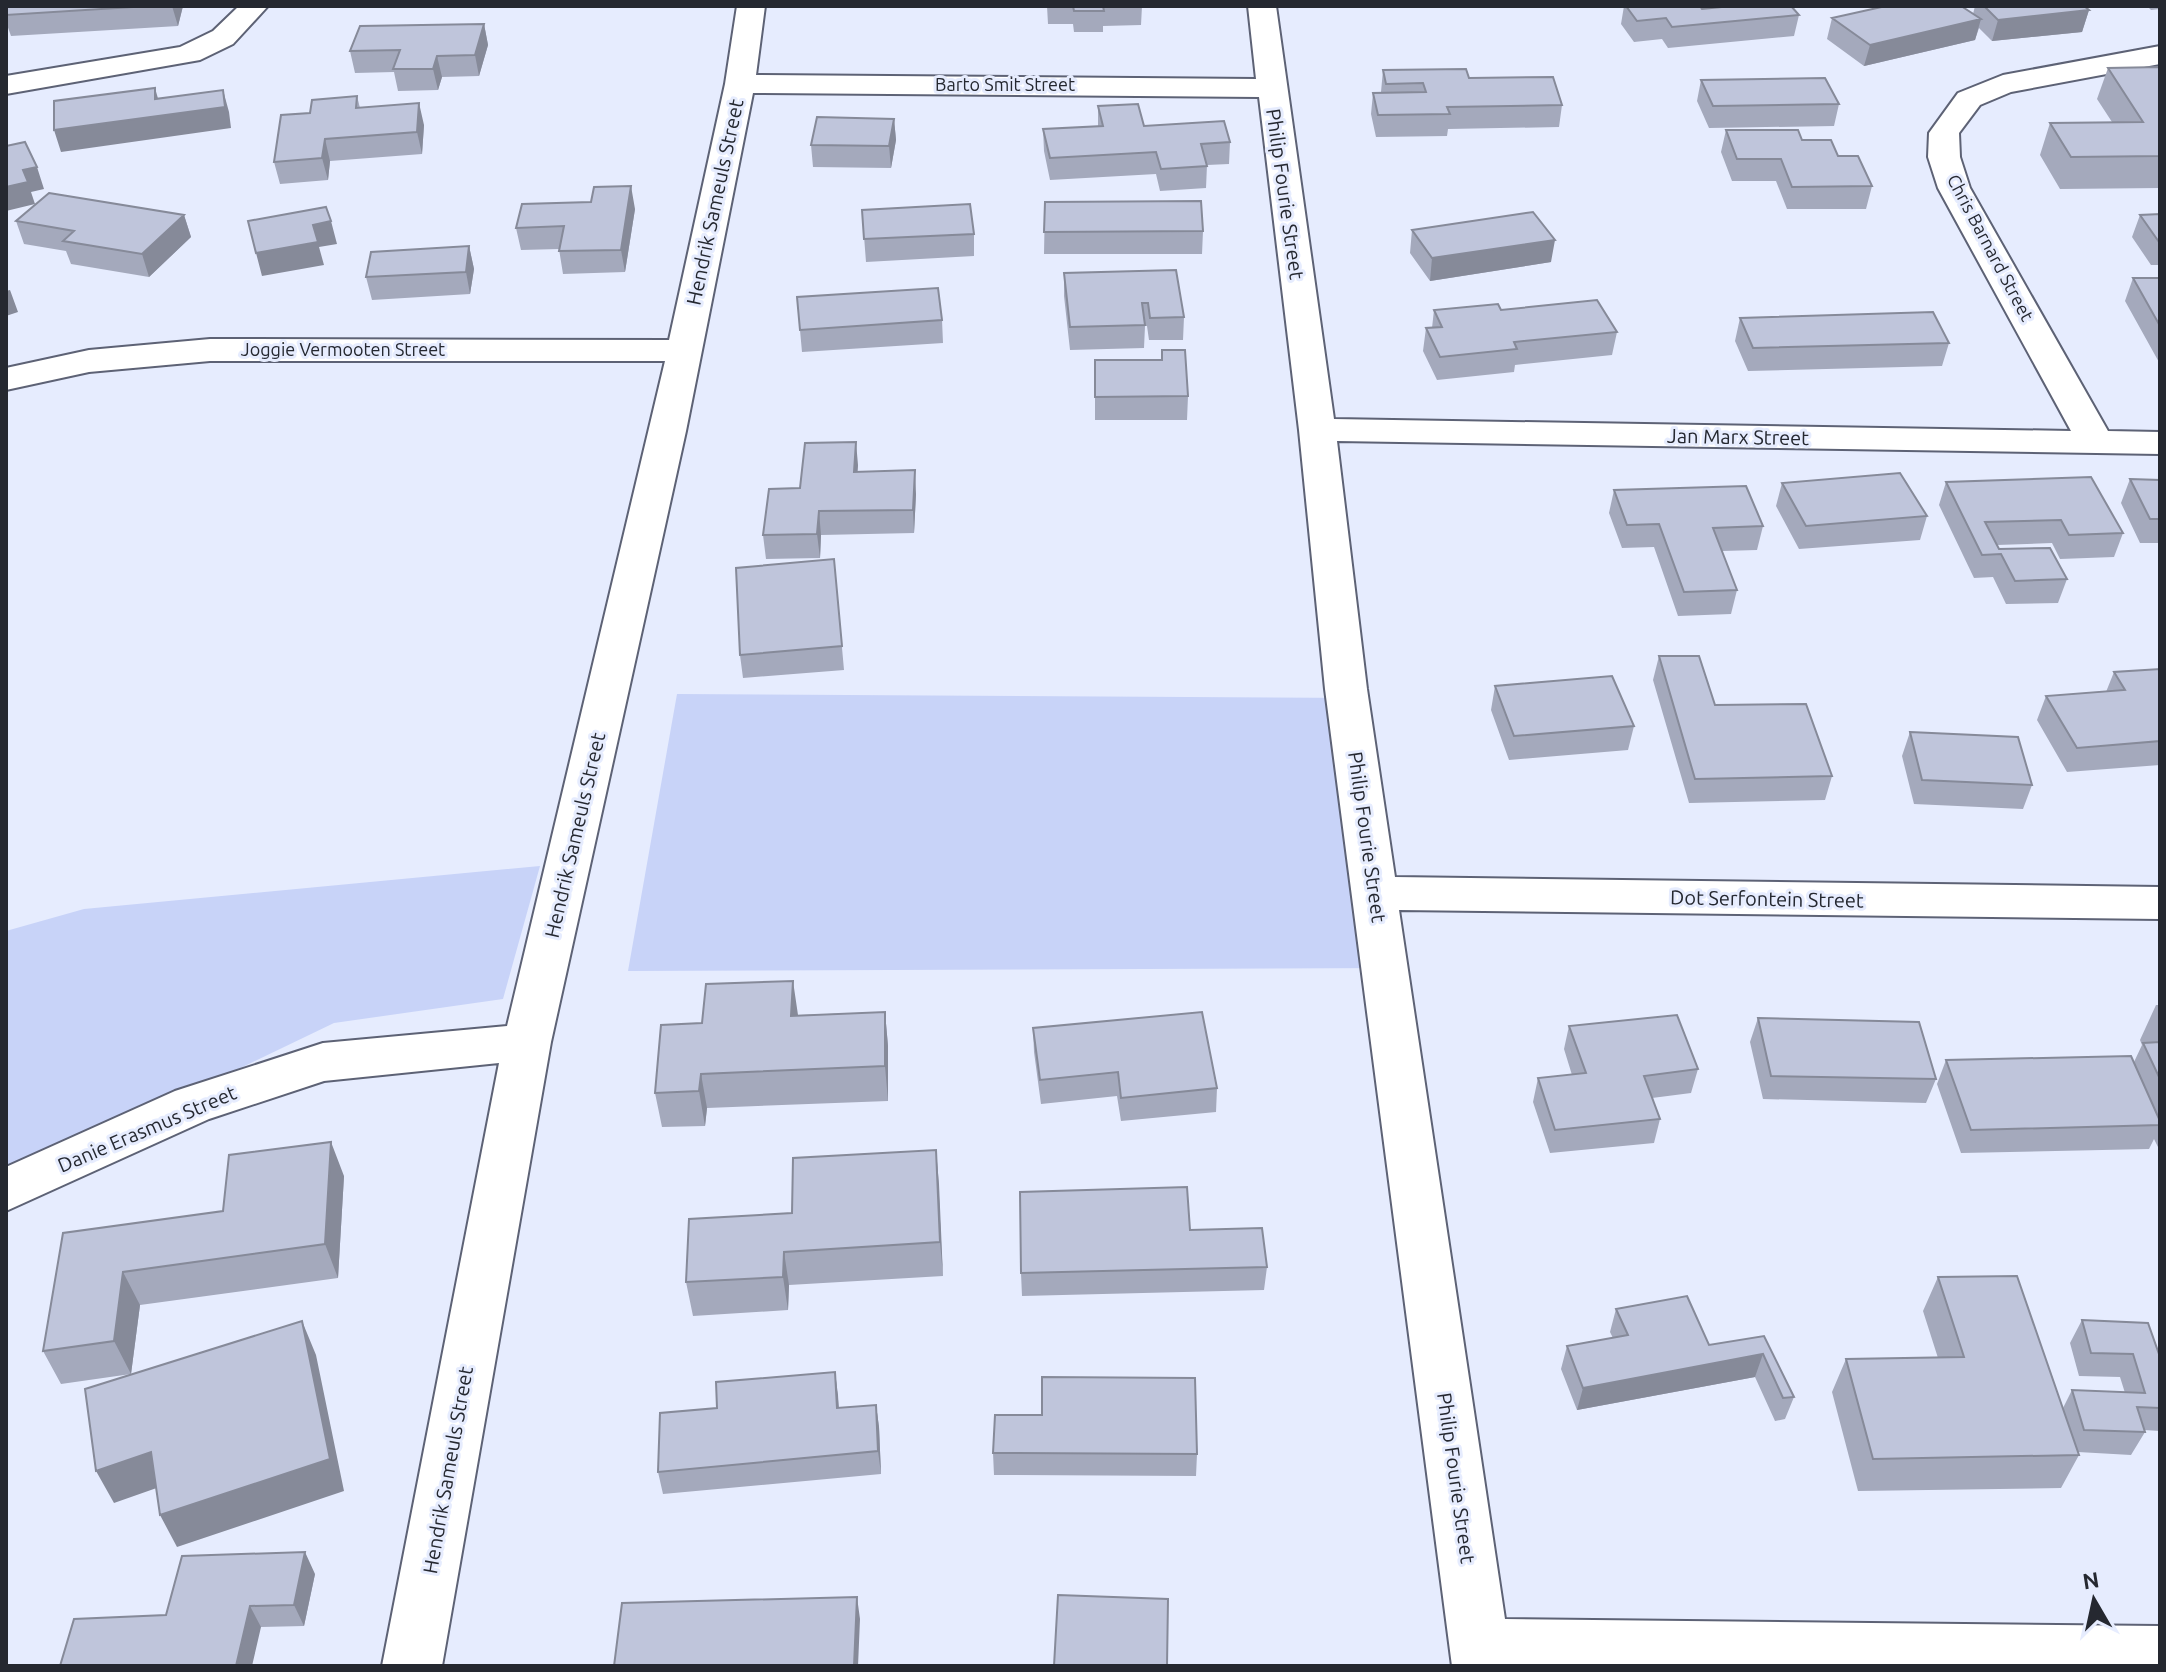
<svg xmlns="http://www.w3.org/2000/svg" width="2166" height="1672" font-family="Ubuntu,sans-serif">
	<rect width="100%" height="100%" fill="#e6ecfe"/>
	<path fill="#c8d3f8" d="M 677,694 L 1359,698 L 1393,968 L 628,971 Z
		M 540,866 L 503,999 L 334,1023 L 6,1181 L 6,931 L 84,909 Z"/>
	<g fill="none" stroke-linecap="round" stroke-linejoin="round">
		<defs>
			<path id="minor" d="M 239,6 L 268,6 L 233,44 L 200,60 L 6,94 L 6,76 L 180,47 L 213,31 Z
				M 737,6 L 765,6 L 756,75 L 1256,79 L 1248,6 L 1276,6 L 1334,419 L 2071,431 L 1938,188 L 1928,157 L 1929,133 L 1958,93 L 2003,75 L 2160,46 L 2160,64 L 2011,92 L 1980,105 L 1959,133 L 1960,157 L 1970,188 L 2108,431 L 2160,432 L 2160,454 L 1337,441 L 1367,689 L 1395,877 L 2160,887 L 2160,919 L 1399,910 L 1505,1619 L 2160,1626 L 2160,1666 L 1452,1666 L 1325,689 L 1299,430 L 1259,97 L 753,93 L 686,431 L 551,1042 L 442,1666 L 382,1666 L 499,1063 L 324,1081 L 209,1119 L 6,1211 L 6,1167 L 175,1091 L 323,1043 L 507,1026 L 665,361 L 210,361 L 89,372 L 6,390 L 6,368 L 89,350 L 210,339 L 669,340 L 725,84 Z"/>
		</defs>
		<use href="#minor" stroke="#5d6275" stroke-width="4"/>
		<use href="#minor" fill="#fff" fill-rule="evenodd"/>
	</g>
	<path fill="#a4a9bc" d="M 7,6 L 183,6 L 178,26 L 11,36 L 6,22 Z
		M 1047,6 L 1142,6 L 1141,25 L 1103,26 L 1103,32 L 1074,32 L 1073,24 L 1048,24 Z
		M 1624,6 L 1700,6 L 1702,9 L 1799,15 L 1794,36 L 1668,48 L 1662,39 L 1634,42 L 1621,24 Z
		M 1975,6 L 2084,6 L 2089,10 L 2082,32 L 1992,41 L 1979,28 L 1975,40 L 1864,66 L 1827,39 L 1832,18 L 1973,14 Z
		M 2147,6 L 2160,6 L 2160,9 L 2151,10 Z
		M 484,24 L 488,45 L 479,76 L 442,77 L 438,90 L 398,91 L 394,72 L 355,73 L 350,51 Z
		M 2160,67 L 2160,188 L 2060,189 L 2040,155 L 2050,123 L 2112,122 L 2097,99 L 2108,68 Z
		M 1383,70 L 1469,78 L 1562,105 L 1559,127 L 1448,129 L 1447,136 L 1376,137 L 1371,114 L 1373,93 L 1381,92 Z
		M 1701,80 L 1839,104 L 1834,126 L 1709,128 L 1697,101 Z
		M 357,96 L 360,108 L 424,125 L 422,154 L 330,161 L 328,180 L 280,184 L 274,162 L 310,113 Z
		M 1098,106 L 1144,126 L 1230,142 L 1229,164 L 1207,165 L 1206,188 L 1160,191 L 1156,174 L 1050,180 L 1044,151 L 1043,129 L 1098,126 Z
		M 894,119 L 896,140 L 891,168 L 813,167 L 811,145 Z
		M 1726,130 L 1802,140 L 1838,156 L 1872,186 L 1866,209 L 1787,209 L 1776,181 L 1732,181 L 1721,152 Z
		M 1045,202 L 1203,231 L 1202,254 L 1044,254 Z
		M 635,209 L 625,272 L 563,274 L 559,249 L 521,250 L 516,228 Z
		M 862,210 L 974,234 L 974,256 L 866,262 Z
		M 2160,214 L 2160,265 L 2151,265 L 2132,237 L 2140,215 Z
		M 184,215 L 191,237 L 149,277 L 71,264 L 66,251 L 24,244 L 16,221 Z
		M 1412,230 L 1551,262 L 1430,281 L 1410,253 Z
		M 469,246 L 474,269 L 470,294 L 372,300 L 366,277 Z
		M 1176,270 L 1184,317 L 1183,340 L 1149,340 L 1147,326 L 1145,326 L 1144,348 L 1070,350 L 1064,296 L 1064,273 Z
		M 2133,278 L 2160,278 L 2160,364 L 2125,301 Z
		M 797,297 L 942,320 L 943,343 L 802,352 Z
		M 1434,310 L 1501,310 L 1617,332 L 1612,355 L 1515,365 L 1514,372 L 1437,380 L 1423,351 L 1426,328 L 1432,328 Z
		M 1740,318 L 1949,343 L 1942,366 L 1748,371 L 1735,341 Z
		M 1162,350 L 1188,396 L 1187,420 L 1095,420 L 1095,360 L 1161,360 Z
		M 858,465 L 857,472 L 916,494 L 914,533 L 821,535 L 820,558 L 766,559 L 763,535 L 800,488 Z
		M 2130,479 L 2160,480 L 2160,543 L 2140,543 L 2121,503 Z
		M 1946,482 L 2123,533 L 2114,557 L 2060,559 L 2052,543 L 1997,545 L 1999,549 L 2067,579 L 2058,603 L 2006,604 L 1993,577 L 1974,578 L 1939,505 Z
		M 1782,483 L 1927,516 L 1920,540 L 1799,549 L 1776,506 Z
		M 1614,490 L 1763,526 L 1757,550 L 1722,551 L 1737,590 L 1731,614 L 1678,616 L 1654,547 L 1622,548 L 1609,513 Z
		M 834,559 L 844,670 L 743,678 L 740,655 Z
		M 1659,656 L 1715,705 L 1832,776 L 1825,800 L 1689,803 L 1653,680 Z
		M 2160,669 L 2160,765 L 2067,772 L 2037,720 L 2046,696 L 2106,692 L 2114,672 Z
		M 1495,686 L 1634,726 L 1628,750 L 1509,760 L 1491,710 Z
		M 1910,732 L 2032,785 L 2023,809 L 1914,804 L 1902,756 Z
		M 2156,1005 L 2160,1005 L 2160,1151 L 2154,1139 L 2149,1149 L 1961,1153 L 1937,1084 L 1946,1060 L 2134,1062 L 2142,1045 L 2140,1040 Z
		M 885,1012 L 888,1046 L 888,1101 L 707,1108 L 705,1126 L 662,1127 L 655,1093 L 702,1023 L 798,1015 Z
		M 1758,1018 L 1936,1079 L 1926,1103 L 1763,1099 L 1750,1042 Z
		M 1569,1026 L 1698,1069 L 1691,1093 L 1652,1098 L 1660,1119 L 1654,1143 L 1550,1153 L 1533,1102 L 1538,1078 L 1572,1075 L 1564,1049 Z
		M 1033,1028 L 1217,1088 L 1216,1112 L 1121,1121 L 1117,1096 L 1041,1104 L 1034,1052 Z
		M 936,1150 L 943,1276 L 789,1285 L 788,1310 L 693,1316 L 686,1282 L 792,1213 Z
		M 344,1176 L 338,1278 L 140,1305 L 131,1374 L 61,1384 L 43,1351 L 63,1233 L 223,1211 Z
		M 1190,1230 L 1267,1267 L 1264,1290 L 1022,1296 L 1021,1273 Z
		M 1938,1277 L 2063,1408 L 2072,1390 L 2125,1393 L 2120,1377 L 2079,1376 L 2070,1343 L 2082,1320 L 2160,1357 L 2160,1431 L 2144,1430 L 2145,1432 L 2131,1455 L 2078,1452 L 2079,1455 L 2061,1488 L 1858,1491 L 1832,1392 L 1846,1359 L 1938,1358 L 1923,1311 Z
		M 1616,1309 L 1709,1345 L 1764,1336 L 1794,1397 L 1785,1419 L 1775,1421 L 1755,1377 L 1577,1410 L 1561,1369 L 1567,1346 L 1613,1338 L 1610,1332 Z
		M 835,1372 L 839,1408 L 876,1405 L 879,1427 L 881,1474 L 663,1494 L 658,1472 L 717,1408 Z
		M 993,1453 L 1197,1454 L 1196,1476 L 994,1475 Z
		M 315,1574 L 304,1626 L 261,1627 L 166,1615 Z"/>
	<path fill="#868a99" d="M 172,6 L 183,6 L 178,26 Z
		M 2089,10 L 2082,32 L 1992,41 L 1998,20 Z
		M 1981,19 L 1975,40 L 1864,66 L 1870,45 Z
		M 484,24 L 488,45 L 479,76 L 475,55 Z
		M 437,56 L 442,77 L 438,90 L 433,69 Z
		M 155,88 L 161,109 L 223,90 L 229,112 L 231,128 L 61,152 L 54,130 L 155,99 Z
		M 419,103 L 424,125 L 422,154 L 417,132 Z
		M 894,119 L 896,140 L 891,168 L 889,146 Z
		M 325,139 L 330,161 L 328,180 L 322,158 Z
		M 37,167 L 44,189 L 31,192 L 35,204 L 6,211 L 6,187 L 23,170 Z
		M 631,186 L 635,209 L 625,272 L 621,250 Z
		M 184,215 L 191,237 L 149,277 L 142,254 Z
		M 331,221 L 337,244 L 319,247 L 324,265 L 262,276 L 256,253 L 313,225 Z
		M 1555,240 L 1551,262 L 1430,281 L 1432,258 Z
		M 469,246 L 474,269 L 470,294 L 466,272 Z
		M 10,290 L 18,312 L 6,316 L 6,291 Z
		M 856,442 L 858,465 L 856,495 L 854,472 Z
		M 915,470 L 916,494 L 914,533 L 913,510 Z
		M 819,511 L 821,535 L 820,558 L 817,534 Z
		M 793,981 L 798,1015 L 791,1016 Z
		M 885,1012 L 888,1046 L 888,1101 L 885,1066 Z
		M 701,1074 L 707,1108 L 705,1126 L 699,1091 Z
		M 331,1142 L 344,1176 L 338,1278 L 325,1244 Z
		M 936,1150 L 939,1184 L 943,1276 L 940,1242 Z
		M 784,1252 L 789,1285 L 788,1310 L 783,1277 Z
		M 123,1272 L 140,1305 L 131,1374 L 114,1341 Z
		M 302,1321 L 316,1355 L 344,1491 L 177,1547 L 160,1515 Z
		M 1763,1354 L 1755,1377 L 1577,1410 L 1583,1388 Z
		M 835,1372 L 838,1395 L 840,1431 L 837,1408 Z
		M 876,1405 L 879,1427 L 881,1474 L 878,1451 Z
		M 151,1452 L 168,1484 L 114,1503 L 96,1471 Z
		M 305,1552 L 315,1574 L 304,1626 L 294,1605 Z
		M 857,1597 L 860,1619 L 858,1666 L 854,1666 Z
		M 250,1606 L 261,1627 L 252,1666 L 236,1666 Z"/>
	<path fill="#bfc5db" stroke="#868a99" stroke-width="2" d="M 7,6 L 149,6 L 6,15 Z
		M 1073,6 L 1103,6 L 1104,11 L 1074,11 Z
		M 1626,6 L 1700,6 L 1702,9 L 1732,6 L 1791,6 L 1799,15 L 1672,27 L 1666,18 L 1637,21 Z
		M 1886,6 L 1961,6 L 1981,19 L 1870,45 L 1832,18 Z
		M 1984,6 L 2084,6 L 2089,10 L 1998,20 Z
		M 484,24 L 475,55 L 437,56 L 433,69 L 393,69 L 400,50 L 350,51 L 360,26 Z
		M 2160,67 L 2160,156 L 2071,157 L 2050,123 L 2143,122 L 2108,68 Z
		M 1466,69 L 1469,78 L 1553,77 L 1562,105 L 1447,107 L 1450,114 L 1378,115 L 1373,93 L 1426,92 L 1423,83 L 1386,84 L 1383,70 Z
		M 1825,78 L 1839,104 L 1713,106 L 1701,80 Z
		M 155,88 L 155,99 L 223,90 L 225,107 L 54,130 L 54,101 Z
		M 357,96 L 356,108 L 419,103 L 417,132 L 325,139 L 322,158 L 274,162 L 281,115 L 310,113 L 312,100 Z
		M 1138,104 L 1144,126 L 1224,121 L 1230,142 L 1201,144 L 1207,166 L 1161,169 L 1156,152 L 1050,158 L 1043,129 L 1103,126 L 1098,106 Z
		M 817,117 L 894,119 L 889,146 L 811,145 Z
		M 1726,130 L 1798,130 L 1802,140 L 1831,140 L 1838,156 L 1858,156 L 1872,186 L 1792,187 L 1781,159 L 1737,159 Z
		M 25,142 L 37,167 L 23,170 L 28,182 L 6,187 L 6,146 Z
		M 631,186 L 621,250 L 559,251 L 564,226 L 516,228 L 522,204 L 591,202 L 594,187 Z
		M 49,193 L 184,215 L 142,254 L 63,241 L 74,231 L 16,221 Z
		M 1201,201 L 1203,231 L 1044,232 L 1045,202 Z
		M 970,204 L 974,234 L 864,239 L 862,210 Z
		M 326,207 L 331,221 L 313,225 L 318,242 L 256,253 L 248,221 Z
		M 1533,212 L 1555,240 L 1432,258 L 1412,230 Z
		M 2160,214 L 2160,242 L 2159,242 L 2140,215 Z
		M 469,246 L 466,272 L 366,277 L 371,252 Z
		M 1176,270 L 1184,317 L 1150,318 L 1148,303 L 1142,303 L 1145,325 L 1070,327 L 1064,273 Z
		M 2133,278 L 2160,278 L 2160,326 Z
		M 938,288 L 942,320 L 800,330 L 797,297 Z
		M 1597,300 L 1617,332 L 1514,342 L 1517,349 L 1440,357 L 1426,328 L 1442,327 L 1434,310 L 1498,304 L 1501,310 Z
		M 1933,312 L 1949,343 L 1753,348 L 1740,318 Z
		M 1162,350 L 1185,350 L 1188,396 L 1095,397 L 1095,360 L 1162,360 Z
		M 856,442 L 854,472 L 915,470 L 913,510 L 819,511 L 817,534 L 763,535 L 769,489 L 800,488 L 805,443 Z
		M 1900,473 L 1927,516 L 1806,526 L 1782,483 Z
		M 2091,477 L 2123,533 L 2069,535 L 2061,520 L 1985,522 L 1999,549 L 2050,548 L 2067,579 L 2015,581 L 2001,554 L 1982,555 L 1946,482 Z
		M 2130,479 L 2160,480 L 2160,519 L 2150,519 Z
		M 1746,486 L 1763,526 L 1713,528 L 1737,590 L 1684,592 L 1659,524 L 1627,525 L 1614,490 Z
		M 834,559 L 842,646 L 740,655 L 736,568 Z
		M 1659,656 L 1699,656 L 1715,705 L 1806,704 L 1832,776 L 1695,779 Z
		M 2160,669 L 2160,741 L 2077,748 L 2046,696 L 2125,690 L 2114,672 Z
		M 1612,676 L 1634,726 L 1514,736 L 1495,686 Z
		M 1910,732 L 2018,737 L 2032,785 L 1922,780 Z
		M 793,981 L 791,1016 L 885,1012 L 885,1066 L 701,1074 L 699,1091 L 655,1093 L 661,1025 L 702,1023 L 706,984 Z
		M 1202,1012 L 1217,1088 L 1121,1098 L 1118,1072 L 1040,1080 L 1033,1028 Z
		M 1677,1015 L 1698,1069 L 1644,1076 L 1660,1119 L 1555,1130 L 1538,1078 L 1586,1073 L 1569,1026 Z
		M 1758,1018 L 1919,1022 L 1936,1079 L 1771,1076 Z
		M 2160,1042 L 2160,1079 L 2143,1043 Z
		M 2131,1056 L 2160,1121 L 2160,1125 L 1971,1130 L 1946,1060 Z
		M 331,1142 L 325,1244 L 123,1272 L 114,1341 L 43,1351 L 63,1233 L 223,1211 L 229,1155 Z
		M 936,1150 L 940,1242 L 784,1252 L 783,1277 L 686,1282 L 689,1219 L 792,1213 L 793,1158 Z
		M 1187,1187 L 1190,1230 L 1262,1228 L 1267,1267 L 1021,1273 L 1020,1192 Z
		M 2017,1276 L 2079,1455 L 1873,1459 L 1846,1359 L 1964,1357 L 1938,1277 Z
		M 1687,1296 L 1709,1345 L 1764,1336 L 1794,1397 L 1783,1398 L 1763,1354 L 1583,1388 L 1567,1346 L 1628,1335 L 1616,1309 Z
		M 2082,1320 L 2148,1323 L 2160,1357 L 2160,1408 L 2137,1407 L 2145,1432 L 2084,1430 L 2072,1390 L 2145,1393 L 2133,1354 L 2091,1353 Z
		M 302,1321 L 330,1459 L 160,1515 L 151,1452 L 96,1471 L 85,1389 Z
		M 835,1372 L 837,1408 L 876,1405 L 878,1451 L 658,1472 L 660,1413 L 717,1408 L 716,1382 Z
		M 1042,1377 L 1195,1378 L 1197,1454 L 993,1453 L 995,1415 L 1042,1415 Z
		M 305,1552 L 294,1605 L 250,1606 L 236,1666 L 60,1666 L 74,1619 L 166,1615 L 182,1556 Z
		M 1058,1595 L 1168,1599 L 1167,1666 L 1054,1666 Z
		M 857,1597 L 854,1666 L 614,1666 L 622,1603 Z"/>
	<g text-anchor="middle" stroke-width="6" stroke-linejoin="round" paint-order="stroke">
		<g font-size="18" fill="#252830" stroke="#e6ecfe">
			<text x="1005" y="91">Barto Smit Street</text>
			<text transform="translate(1990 248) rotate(62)" y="6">Chris Barnard Street</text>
			<text x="343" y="356">Joggie Vermooten Street</text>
		</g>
		<g font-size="20" fill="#252830" stroke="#e6ecfe">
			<text transform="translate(1285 194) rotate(82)" y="7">Philip Fourie Street</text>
			<text transform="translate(715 202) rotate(-78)" y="7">Hendrik Sameuls Street</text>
			<text transform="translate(1738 437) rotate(1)" y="7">Jan Marx Street</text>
			<text transform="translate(575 835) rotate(-77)" y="7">Hendrik Sameuls Street</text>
			<text transform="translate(1367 837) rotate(82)" y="7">Philip Fourie Street</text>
			<text transform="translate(1767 899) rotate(1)" y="7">Dot Serfontein Street</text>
			<text transform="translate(147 1129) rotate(-23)" y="7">Danie Erasmus Street</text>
			<text transform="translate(448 1470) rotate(-80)" y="7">Hendrik Sameuls Street</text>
			<text transform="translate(1456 1478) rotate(82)" y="7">Philip Fourie Street</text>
		</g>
	</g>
	<rect width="2166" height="1672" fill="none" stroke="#252830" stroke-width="16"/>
	<g transform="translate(2094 1600) rotate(351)" stroke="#e6ecfe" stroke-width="6" paint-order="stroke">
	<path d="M0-6L14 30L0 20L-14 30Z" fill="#252830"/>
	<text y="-12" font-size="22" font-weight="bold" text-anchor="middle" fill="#252830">N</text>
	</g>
</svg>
